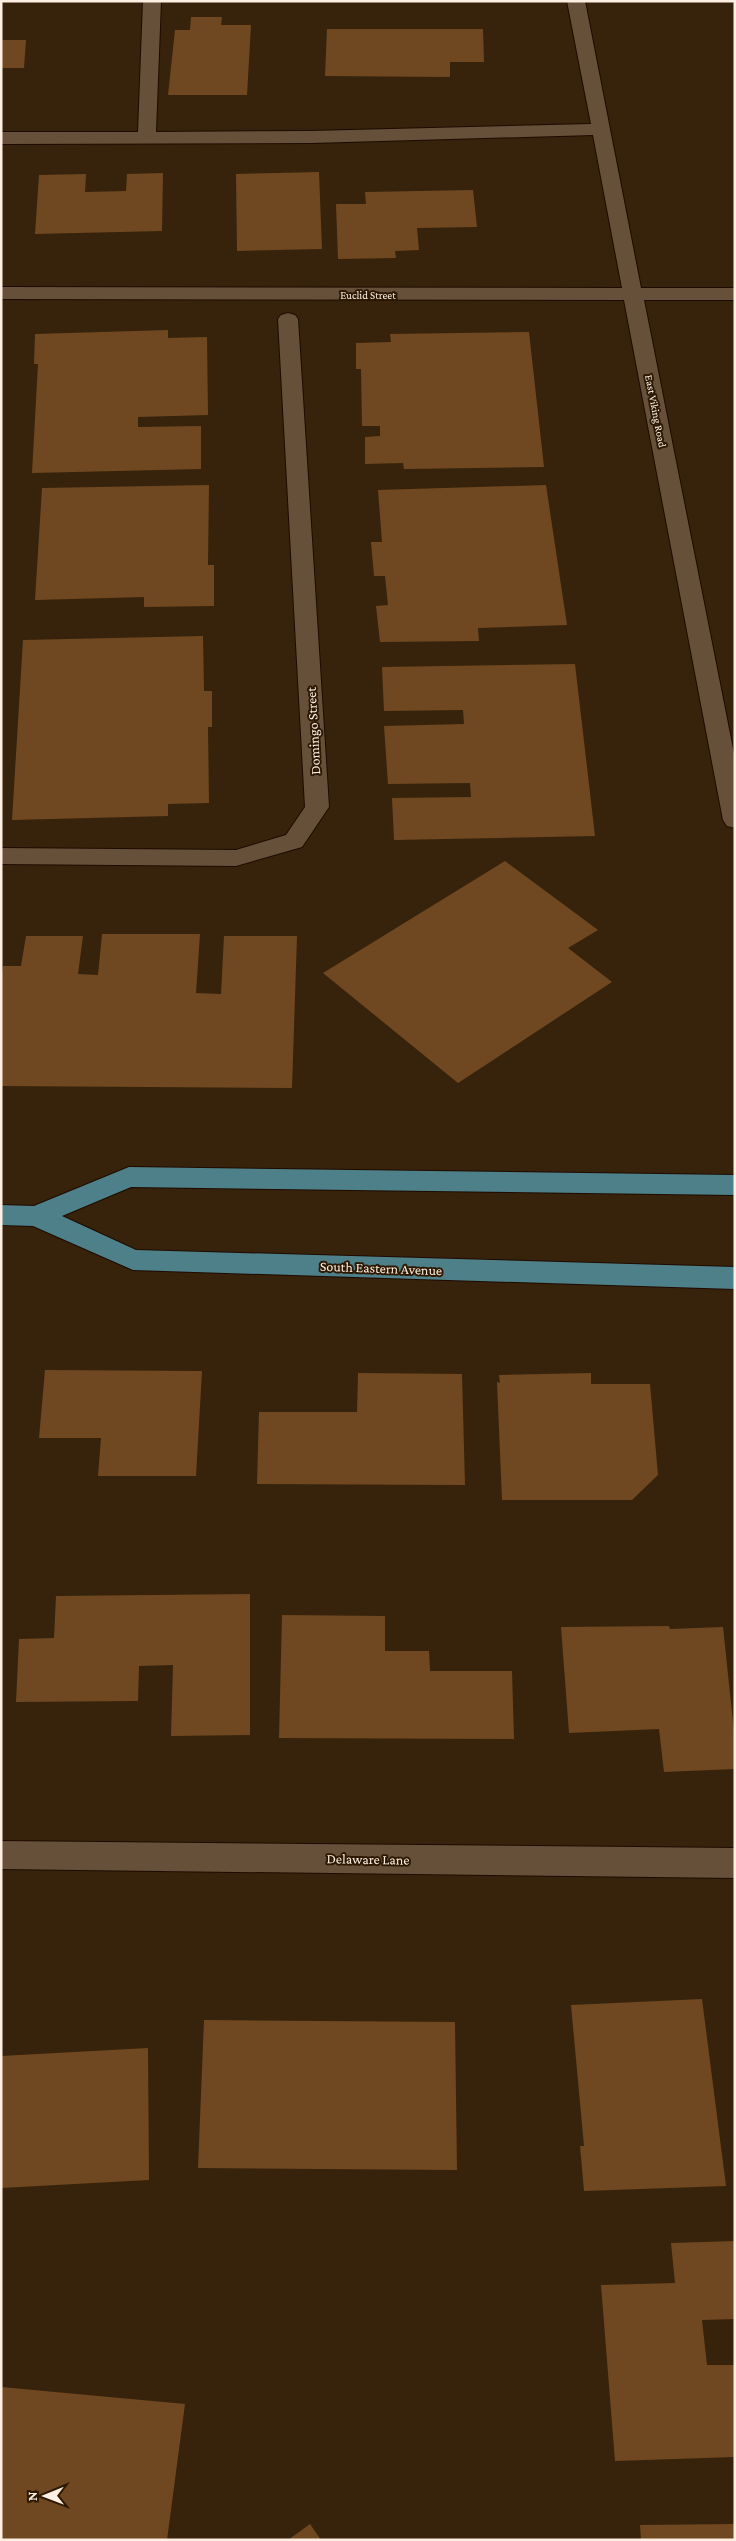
<svg xmlns="http://www.w3.org/2000/svg" width="736" height="2541" font-family="'Crimson Pro',serif">
	<rect width="100%" height="100%" fill="#37230b"/>
	<path fill="#6f4821" d="M 191,17 L 222,17 L 221,25 L 251,25 L 247,95 L 168,95 L 175,30 L 190,30 Z
		M 327,29 L 483,29 L 484,62 L 450,62 L 450,77 L 325,76 Z
		M 1,40 L 26,40 L 24,68 L 1,68 Z
		M 319,172 L 322,249 L 237,251 L 236,174 Z
		M 163,173 L 162,231 L 35,234 L 39,175 L 86,174 L 85,192 L 126,191 L 127,174 Z
		M 473,190 L 477,227 L 417,228 L 419,250 L 395,251 L 396,258 L 338,259 L 336,204 L 366,204 L 365,192 Z
		M 168,330 L 168,338 L 207,337 L 208,415 L 138,417 L 138,427 L 201,426 L 201,469 L 32,473 L 38,364 L 34,364 L 35,334 Z
		M 529,332 L 544,467 L 404,469 L 403,463 L 365,464 L 365,437 L 380,436 L 380,426 L 362,426 L 361,369 L 356,369 L 356,343 L 391,342 L 390,334 Z
		M 209,485 L 208,565 L 214,565 L 214,606 L 144,607 L 144,597 L 35,600 L 42,488 Z
		M 546,485 L 567,625 L 478,628 L 479,641 L 380,642 L 376,606 L 388,605 L 385,576 L 374,576 L 371,542 L 382,542 L 378,490 Z
		M 203,636 L 204,691 L 212,691 L 212,727 L 208,727 L 209,803 L 168,804 L 168,816 L 12,820 L 23,640 Z
		M 575,664 L 595,836 L 394,840 L 392,798 L 471,797 L 470,783 L 388,784 L 384,726 L 464,724 L 463,710 L 384,711 L 382,667 Z
		M 505,861 L 598,930 L 568,948 L 612,982 L 458,1083 L 323,973 Z
		M 102,934 L 200,934 L 196,993 L 221,994 L 224,936 L 297,936 L 292,1088 L 1,1086 L 1,982 L 3,966 L 21,966 L 26,936 L 83,936 L 78,974 L 98,975 Z
		M 45,1370 L 202,1371 L 196,1476 L 98,1476 L 101,1438 L 39,1438 Z
		M 358,1373 L 462,1374 L 465,1485 L 257,1484 L 259,1412 L 357,1412 Z
		M 591,1373 L 591,1384 L 650,1384 L 658,1475 L 632,1500 L 502,1500 L 497,1382 L 500,1383 L 499,1375 Z
		M 250,1594 L 250,1735 L 171,1736 L 173,1665 L 139,1666 L 138,1701 L 16,1702 L 19,1639 L 54,1638 L 56,1596 Z
		M 282,1615 L 385,1616 L 385,1651 L 429,1651 L 430,1671 L 512,1671 L 514,1739 L 279,1738 Z
		M 669,1626 L 670,1629 L 723,1627 L 735,1741 L 735,1769 L 664,1772 L 659,1729 L 569,1733 L 561,1627 Z
		M 702,1999 L 726,2186 L 584,2191 L 580,2146 L 584,2146 L 571,2005 Z
		M 204,2020 L 455,2022 L 457,2170 L 198,2168 Z
		M 148,2048 L 149,2180 L 1,2188 L 1,2056 Z
		M 735,2241 L 735,2319 L 702,2320 L 707,2365 L 735,2365 L 735,2457 L 615,2461 L 601,2285 L 675,2283 L 671,2243 Z
		M 1,2387 L 185,2404 L 167,2540 L 1,2540 Z
		M 310,2524 L 321,2540 L 288,2540 Z
		M 735,2524 L 735,2540 L 641,2540 L 640,2525 Z"/>
	<g fill="none" stroke-linecap="round" stroke-linejoin="round">
		<defs>
			<path id="minor" d="M 143,1 L 161,1 L 156,132 L 311,131 L 591,124 L 567,1 L 585,1 L 641,288 L 735,288 L 735,300 L 644,300 L 735,759 L 735,828 L 727,826 L 723,820 L 624,300 L 1,299 L 1,287 L 622,288 L 593,135 L 311,143 L 1,144 L 1,132 L 138,132 Z
				M 288,313 L 295,315 L 298,319 L 329,807 L 302,847 L 236,866 L 1,864 L 1,848 L 236,850 L 286,835 L 305,807 L 278,319 L 281,315 Z
				M 1,1841 L 735,1848 L 735,1878 L 1,1869 Z"/>
			<path id="major" d="M 129,1167 L 735,1175 L 735,1195 L 131,1187 L 62,1216 L 136,1250 L 735,1267 L 735,1289 L 133,1270 L 33,1226 L 1,1225 L 1,1205 L 34,1206 Z"/>
		</defs>
		<use href="#minor" stroke="#1e0b00" stroke-width="2"/>
		<use href="#major" stroke="#1e0b00" stroke-width="2"/>
		<use href="#minor" fill="#675039" fill-rule="evenodd"/>
		<use href="#major" fill="#4e8089" fill-rule="evenodd"/>
	</g>
	<g text-anchor="middle" stroke-width="4" stroke-linejoin="round" paint-order="stroke">
		<g font-size="11" fill="#fdf0e2" stroke="#2d1903">
			<text x="368" y="299">Euclid Street</text>
			<text transform="translate(656 411) rotate(79)" y="4">East Viking Road</text>
		</g>
		<g font-size="14" fill="#fdf0e2" stroke="#2d1903">
			<text transform="translate(313 731) rotate(-93)" y="5">Domingo Street</text>
			<text transform="translate(381 1268) rotate(2)" y="5">South Eastern Avenue</text>
			<text transform="translate(368 1859) rotate(1)" y="5">Delaware Lane</text>
		</g>
	</g>
	<rect width="736" height="2541" fill="none" stroke="#fdf0e2" stroke-width="5"/>
	<g transform="translate(45 2496) rotate(269)" stroke="#2d1903" stroke-width="4" paint-order="stroke">
	<path d="M0-4L9 19L0 12L-9 19Z" fill="#fdf0e2"/>
	<text y="-8" font-size="14" font-weight="bold" text-anchor="middle" fill="#fdf0e2">N</text>
	</g>
</svg>
